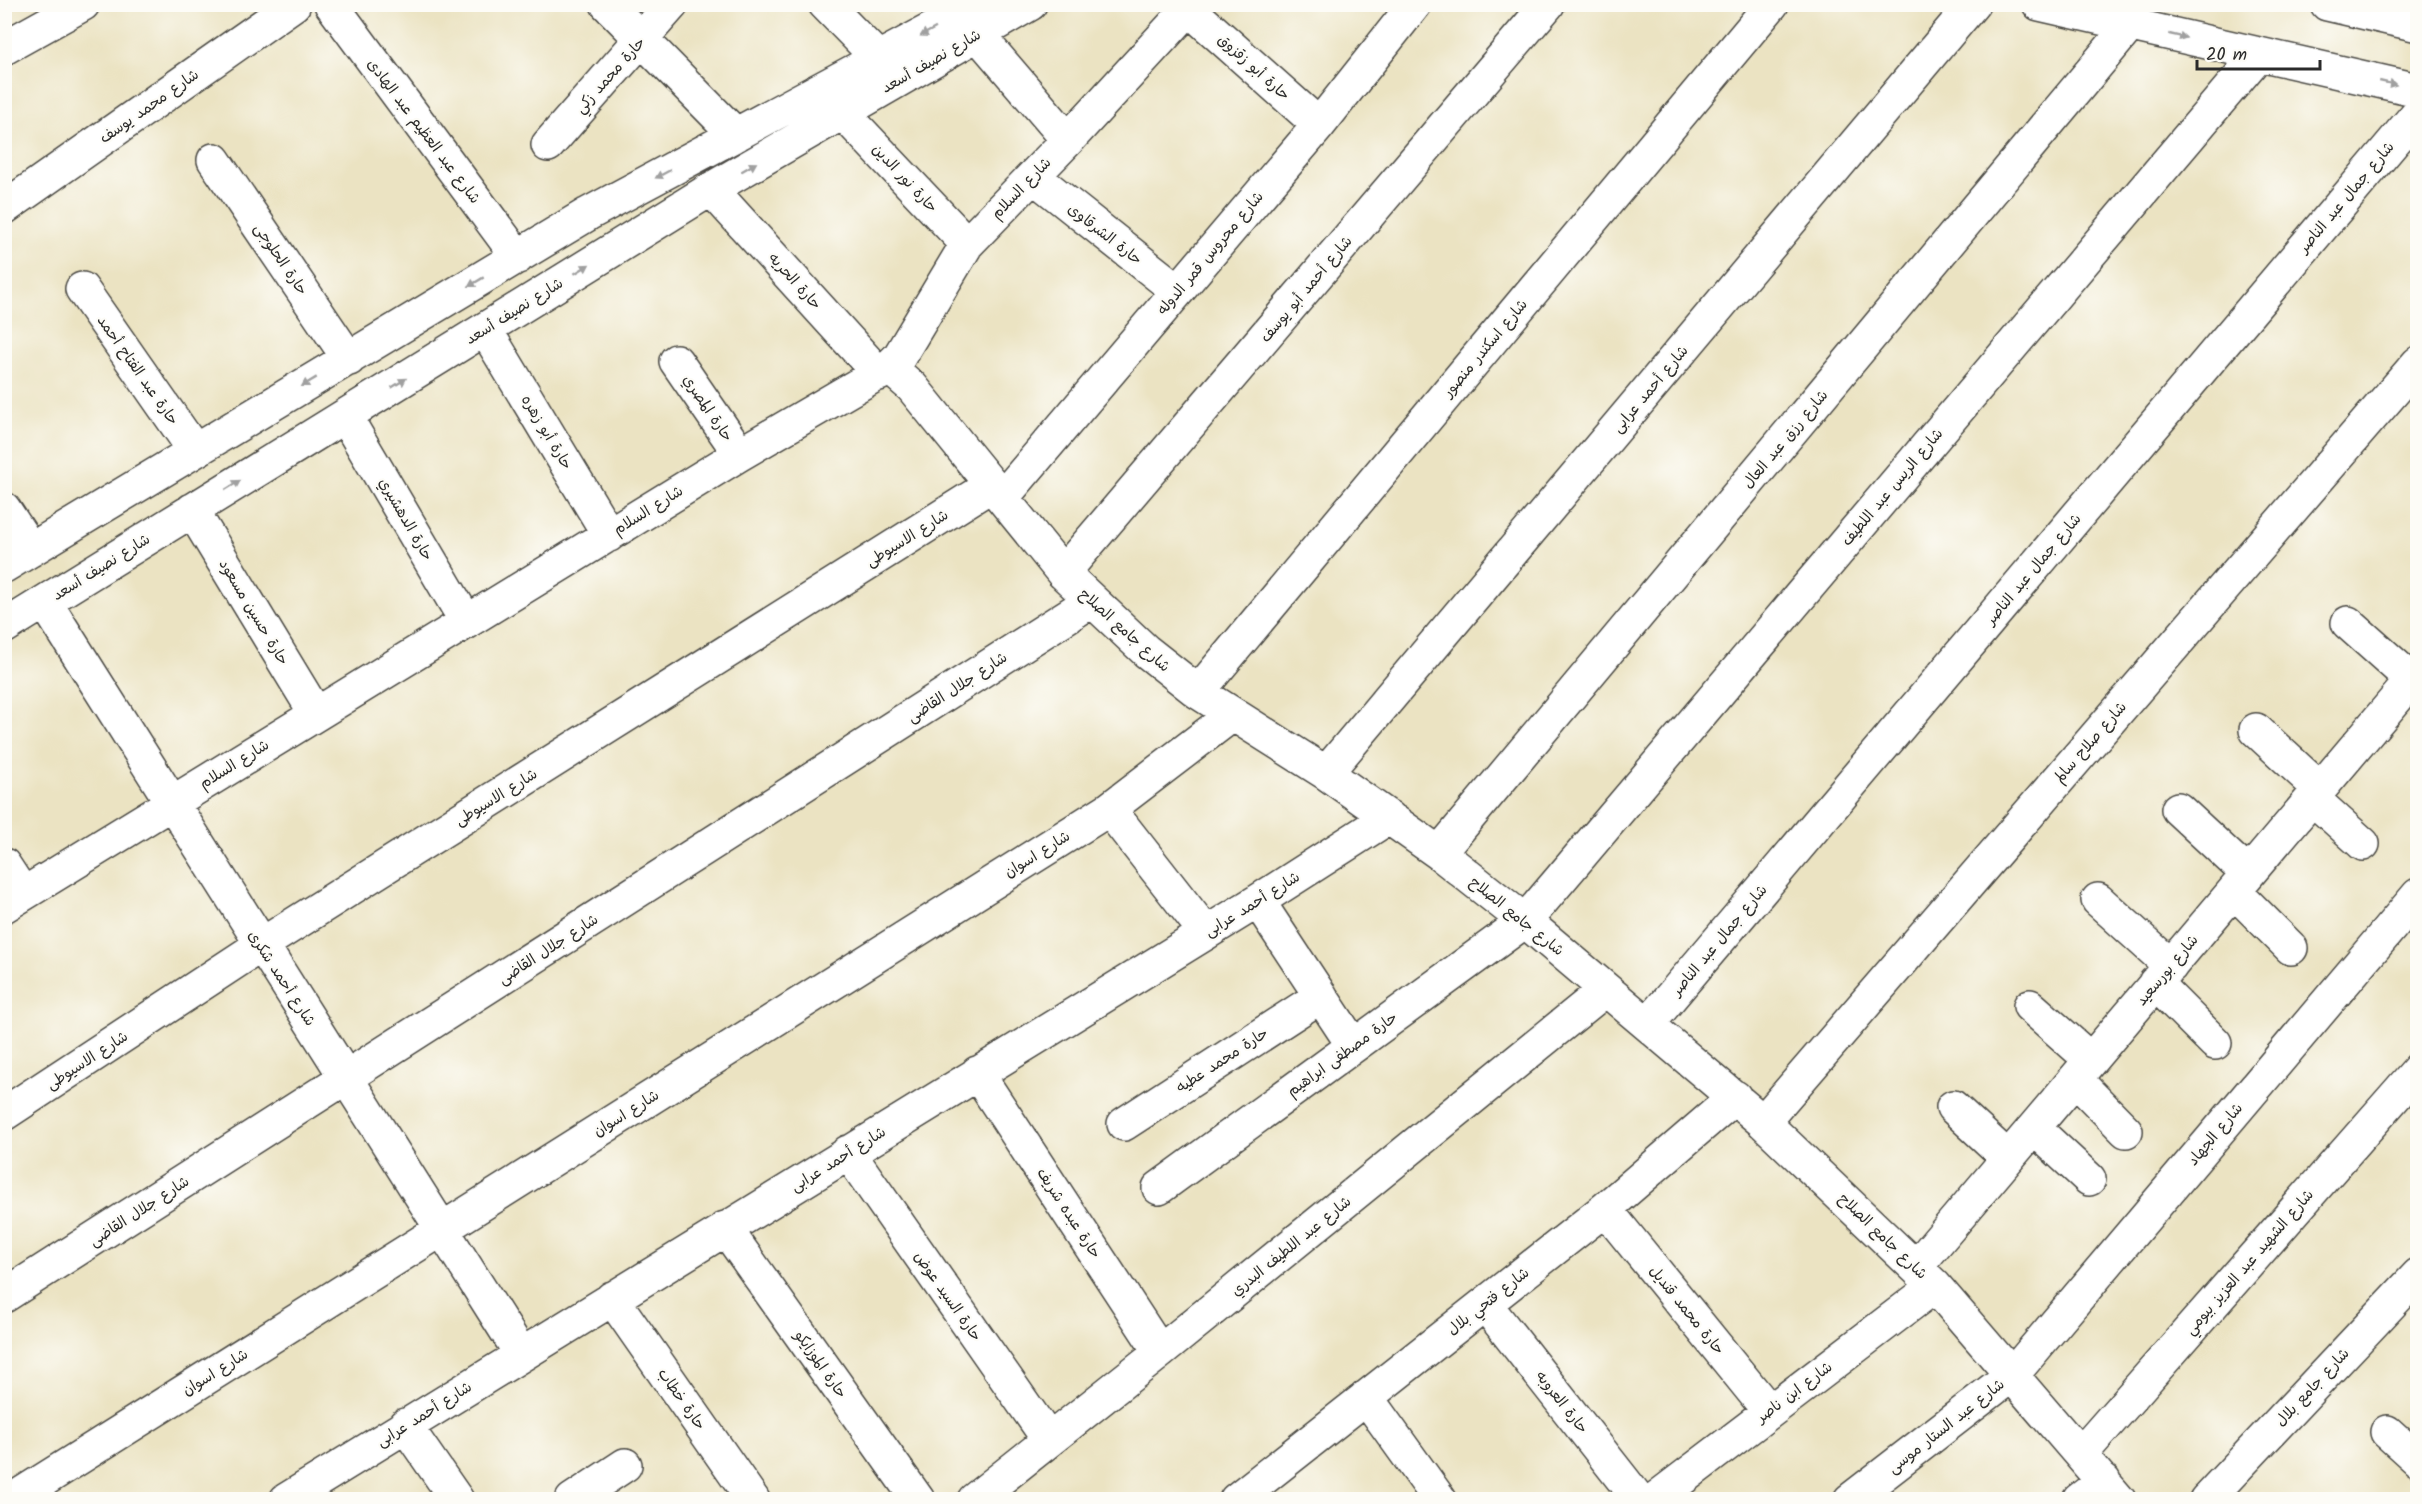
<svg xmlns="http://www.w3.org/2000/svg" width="2422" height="1504" font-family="Kalam,'Playpen Sans Arabic',sans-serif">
	<rect width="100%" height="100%" fill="#fdfcf7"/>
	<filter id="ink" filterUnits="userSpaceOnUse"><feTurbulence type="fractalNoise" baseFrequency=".0167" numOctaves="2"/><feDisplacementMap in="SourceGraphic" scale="12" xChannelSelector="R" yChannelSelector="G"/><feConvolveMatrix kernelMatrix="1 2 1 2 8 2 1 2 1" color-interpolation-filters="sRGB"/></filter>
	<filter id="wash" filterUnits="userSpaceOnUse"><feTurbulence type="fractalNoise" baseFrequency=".008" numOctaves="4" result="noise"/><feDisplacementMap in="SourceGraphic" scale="24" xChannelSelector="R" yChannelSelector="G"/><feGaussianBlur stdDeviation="1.35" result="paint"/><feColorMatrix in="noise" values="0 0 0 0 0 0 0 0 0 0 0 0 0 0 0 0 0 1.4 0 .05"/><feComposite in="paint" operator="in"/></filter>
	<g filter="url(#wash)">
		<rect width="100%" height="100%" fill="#ebe3c2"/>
	</g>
	<g filter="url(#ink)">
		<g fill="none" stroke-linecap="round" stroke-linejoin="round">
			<defs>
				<path id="minor" d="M 331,4 L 518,257
					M 607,4 L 736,135
					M 825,4 L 878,58
					M 2039,4 L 2418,90
					M 2327,4 L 2418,25
					M 1189,9 L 1319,125
					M 978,35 L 1068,140
					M 4,48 L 83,4
					M 843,113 L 967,244
					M 548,145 L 672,4
					M 214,160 L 349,359
					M 1033,176 L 1178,291
					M 711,189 L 879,374
					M 4,208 L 294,4
					M 82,289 L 195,451
					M 485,329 L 609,535
					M 676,361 L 740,454
					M 889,367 L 912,387 L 1063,573 L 1146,651 L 1198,692 L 1326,773 L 1439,853 L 1525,921 L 1763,1122 L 1935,1286 L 2119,1500
					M 345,416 L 466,621
					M 1002,498 L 1319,125 L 1415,4
					M 4,509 L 31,550
					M 192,510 L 316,714
					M 4,566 L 588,214 L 979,4
					M 1063,573 L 1548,4
					M 45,602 L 521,1354
					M 2348,623 L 2412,680
					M 4,627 L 711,189 L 1030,4
					M 1198,692 L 1772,4
					M 2256,730 L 2320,789
					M 1326,773 L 1973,4
					M 2312,798 L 2363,844
					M 1109,809 L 1206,933
					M 2178,809 L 2248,874
					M 1439,853 L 2130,25
					M 4,865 L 23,894
					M 2234,891 L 2291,948
					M 2098,900 L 2171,966
					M 1258,901 L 1353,1045
					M 4,906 L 740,454 L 889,367 L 899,357 L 967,244 L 1068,140 L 1193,4
					M 2155,983 L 2215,1043
					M 2030,1006 L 2091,1060
					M 1648,1024 L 2418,113
					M 977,1073 L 1160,1352
					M 2075,1079 L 2126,1131
					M 1953,1107 L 2008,1158
					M 4,1114 L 261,945 L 990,486
					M 1763,1122 L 2418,363
					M 1124,1124 L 1321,996
					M 2034,1128 L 2089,1179
					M 848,1152 L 1049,1440
					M 1159,1188 L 1525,921 L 2259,54
					M 1605,1209 L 1769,1411
					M 725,1228 L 918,1500
					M 1916,1267 L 2418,673
					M 4,1296 L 1091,601
					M 612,1298 L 753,1500
					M 1485,1304 L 1639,1500
					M 1366,1397 L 1440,1500
					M 405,1425 L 457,1500
					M 2387,1432 L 2418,1460
					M 2081,1454 L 2418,1070
					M 12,1500 L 1109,809 L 1232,715
					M 286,1500 L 1258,901 L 1389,817
					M 572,1500 L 625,1465
					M 974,1500 L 1160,1352 L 1605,990
					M 1236,1500 L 1605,1209 L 1735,1097
					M 1654,1500 L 1935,1286
					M 1850,1500 L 2013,1374 L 2418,895
					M 2079,1500 L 2104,1481
					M 2206,1500 L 2418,1275"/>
			</defs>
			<use href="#minor" stroke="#484742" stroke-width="36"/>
			<use href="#minor" stroke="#fff" stroke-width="33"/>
		</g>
		<defs><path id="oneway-solid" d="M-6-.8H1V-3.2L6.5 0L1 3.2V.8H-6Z" transform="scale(1.5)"/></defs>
		<g fill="#a0a0a0">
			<use href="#oneway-solid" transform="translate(928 32) rotate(152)"/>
			<use href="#oneway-solid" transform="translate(2178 36) rotate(13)"/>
			<use href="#oneway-solid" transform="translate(2388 83) rotate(13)"/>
			<use href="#oneway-solid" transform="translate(749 167) rotate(-30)"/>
			<use href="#oneway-solid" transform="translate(663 174) rotate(152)"/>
			<use href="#oneway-solid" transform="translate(582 269) rotate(-32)"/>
			<use href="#oneway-solid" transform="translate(476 282) rotate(149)"/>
			<use href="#oneway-solid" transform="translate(309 382) rotate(149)"/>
			<use href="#oneway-solid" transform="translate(399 383) rotate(-32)"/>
			<use href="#oneway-solid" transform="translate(233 485) rotate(-32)"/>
		</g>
	</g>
	<g text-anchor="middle" stroke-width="4.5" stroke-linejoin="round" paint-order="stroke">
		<g font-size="15" fill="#2b2b2b" stroke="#fdfcf7">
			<text transform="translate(931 61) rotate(-30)" y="5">شارع نصيف أسعد</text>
			<text transform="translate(1254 67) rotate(42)" y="5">حارة أبو زقزوق</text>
			<text transform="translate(610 75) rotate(-48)" y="5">حارة محمد زكي</text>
			<text transform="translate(149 106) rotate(-35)" y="5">شارع محمد يوسف</text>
			<text transform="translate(424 131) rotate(53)" y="5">شارع عبد العظيم عبد الهادى</text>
			<text transform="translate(905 178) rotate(47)" y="5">حارة نور الدين</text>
			<text transform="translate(1021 188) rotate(-46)" y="5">شارع السلام</text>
			<text transform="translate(2346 197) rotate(-50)" y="5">شارع جمال عبد الناصر</text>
			<text transform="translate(1105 234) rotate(38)" y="5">حارة الشرقاوى</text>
			<text transform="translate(1210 253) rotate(-50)" y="5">شارع محروس قمر الدوله</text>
			<text transform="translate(281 259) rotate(56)" y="5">حارة الحلوجى</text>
			<text transform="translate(795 281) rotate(48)" y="5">حارة الحريه</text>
			<text transform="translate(1306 289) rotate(-50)" y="5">شارع أحمد أبو يوسف</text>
			<text transform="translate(514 311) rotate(-32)" y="5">شارع نصيف أسعد</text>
			<text transform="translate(1485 348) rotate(-50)" y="5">شارع اسكندر منصور</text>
			<text transform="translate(138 370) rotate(55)" y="5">حارة عبد الفتاح أحمد</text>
			<text transform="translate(1650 389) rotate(-50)" y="5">شارع أحمد عرابى</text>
			<text transform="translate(708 408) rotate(56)" y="5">حارة المصري</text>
			<text transform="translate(547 432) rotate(59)" y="5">حارة أبو زهره</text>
			<text transform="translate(1785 439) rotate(-50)" y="5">شارع رزق عبد العال</text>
			<text transform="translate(1892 487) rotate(-50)" y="5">شارع الريس عبد اللطيف</text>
			<text transform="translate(648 510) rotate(-32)" y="5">شارع السلام</text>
			<text transform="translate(406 519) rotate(60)" y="5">حارة الدهشيري</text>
			<text transform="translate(907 538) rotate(-32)" y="5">شارع الاسيوطى</text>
			<text transform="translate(101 567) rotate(-32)" y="5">شارع نصيف أسعد</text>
			<text transform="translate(2033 569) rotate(-50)" y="5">شارع جمال عبد الناصر</text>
			<text transform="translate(254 612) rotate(59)" y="5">حارة حسين مسعود</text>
			<text transform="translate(1125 630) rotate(42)" y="5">شارع جامع الصلاح</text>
			<text transform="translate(957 687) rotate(-33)" y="5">شارع جلال القاضى</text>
			<text transform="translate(2090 742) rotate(-49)" y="5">شارع صلاح سالم</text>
			<text transform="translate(234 764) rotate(-32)" y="5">شارع السلام</text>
			<text transform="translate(496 797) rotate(-32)" y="5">شارع الاسيوطى</text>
			<text transform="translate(1037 854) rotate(-32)" y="5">شارع اسوان</text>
			<text transform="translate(1252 904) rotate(-32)" y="5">شارع أحمد عرابى</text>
			<text transform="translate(1517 916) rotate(39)" y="5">شارع جامع الصلاح</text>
			<text transform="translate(1719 940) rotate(-50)" y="5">شارع جمال عبد الناصر</text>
			<text transform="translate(548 949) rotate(-33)" y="5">شارع جلال القاضى</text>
			<text transform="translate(2167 970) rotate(-50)" y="5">شارع بورسعيد</text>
			<text transform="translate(282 978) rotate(57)" y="5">شارع أحمد شكرى</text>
			<text transform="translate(1342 1054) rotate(-36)" y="5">حارة مصطفى ابراهيم</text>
			<text transform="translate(87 1060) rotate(-33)" y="5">شارع الاسيوطى</text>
			<text transform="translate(1222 1060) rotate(-33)" y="5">حارة محمد عطيه</text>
			<text transform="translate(626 1113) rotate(-32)" y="5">شارع اسوان</text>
			<text transform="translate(2215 1134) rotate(-50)" y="5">شارع الجهاد</text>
			<text transform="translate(838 1159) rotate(-32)" y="5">شارع أحمد عرابى</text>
			<text transform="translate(139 1211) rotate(-33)" y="5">شارع جلال القاضى</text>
			<text transform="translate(1069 1213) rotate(57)" y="5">حارة عبده شريف</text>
			<text transform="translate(1883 1236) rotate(44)" y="5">شارع جامع الصلاح</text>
			<text transform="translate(1291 1246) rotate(-39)" y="5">شارع عبد اللطيف البدري</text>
			<text transform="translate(2249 1262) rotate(-49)" y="5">شارع الشهيد عبد العزيز بيومي</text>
			<text transform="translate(948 1296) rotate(55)" y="5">حارة السيد عوض</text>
			<text transform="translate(1488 1301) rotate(-38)" y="5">شارع فتحي بلال</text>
			<text transform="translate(1687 1310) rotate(51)" y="5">حارة محمد قنديل</text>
			<text transform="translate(821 1364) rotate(55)" y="5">حارة الموزايكو</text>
			<text transform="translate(215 1372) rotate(-32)" y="5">شارع اسوان</text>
			<text transform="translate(2312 1387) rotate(-47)" y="5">شارع جامع بلال</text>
			<text transform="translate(1794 1392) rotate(-37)" y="5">شارع ابن ناصر</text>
			<text transform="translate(682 1399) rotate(55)" y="5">حارة خطاب</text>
			<text transform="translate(1562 1402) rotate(52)" y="5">حارة العروبه</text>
			<text transform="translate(424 1414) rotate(-32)" y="5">شارع أحمد عرابى</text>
			<text transform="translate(1946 1426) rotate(-38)" y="5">شارع عبد الستار موسى</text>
		</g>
	</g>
	<rect width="2422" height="1504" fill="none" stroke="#fdfcf7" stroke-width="24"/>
	<path d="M2197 60v9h123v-9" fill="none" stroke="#2b2b2b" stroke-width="3"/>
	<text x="2206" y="60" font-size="18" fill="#2b2b2b" stroke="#fdfcf7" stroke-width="4.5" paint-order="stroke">20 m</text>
</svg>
